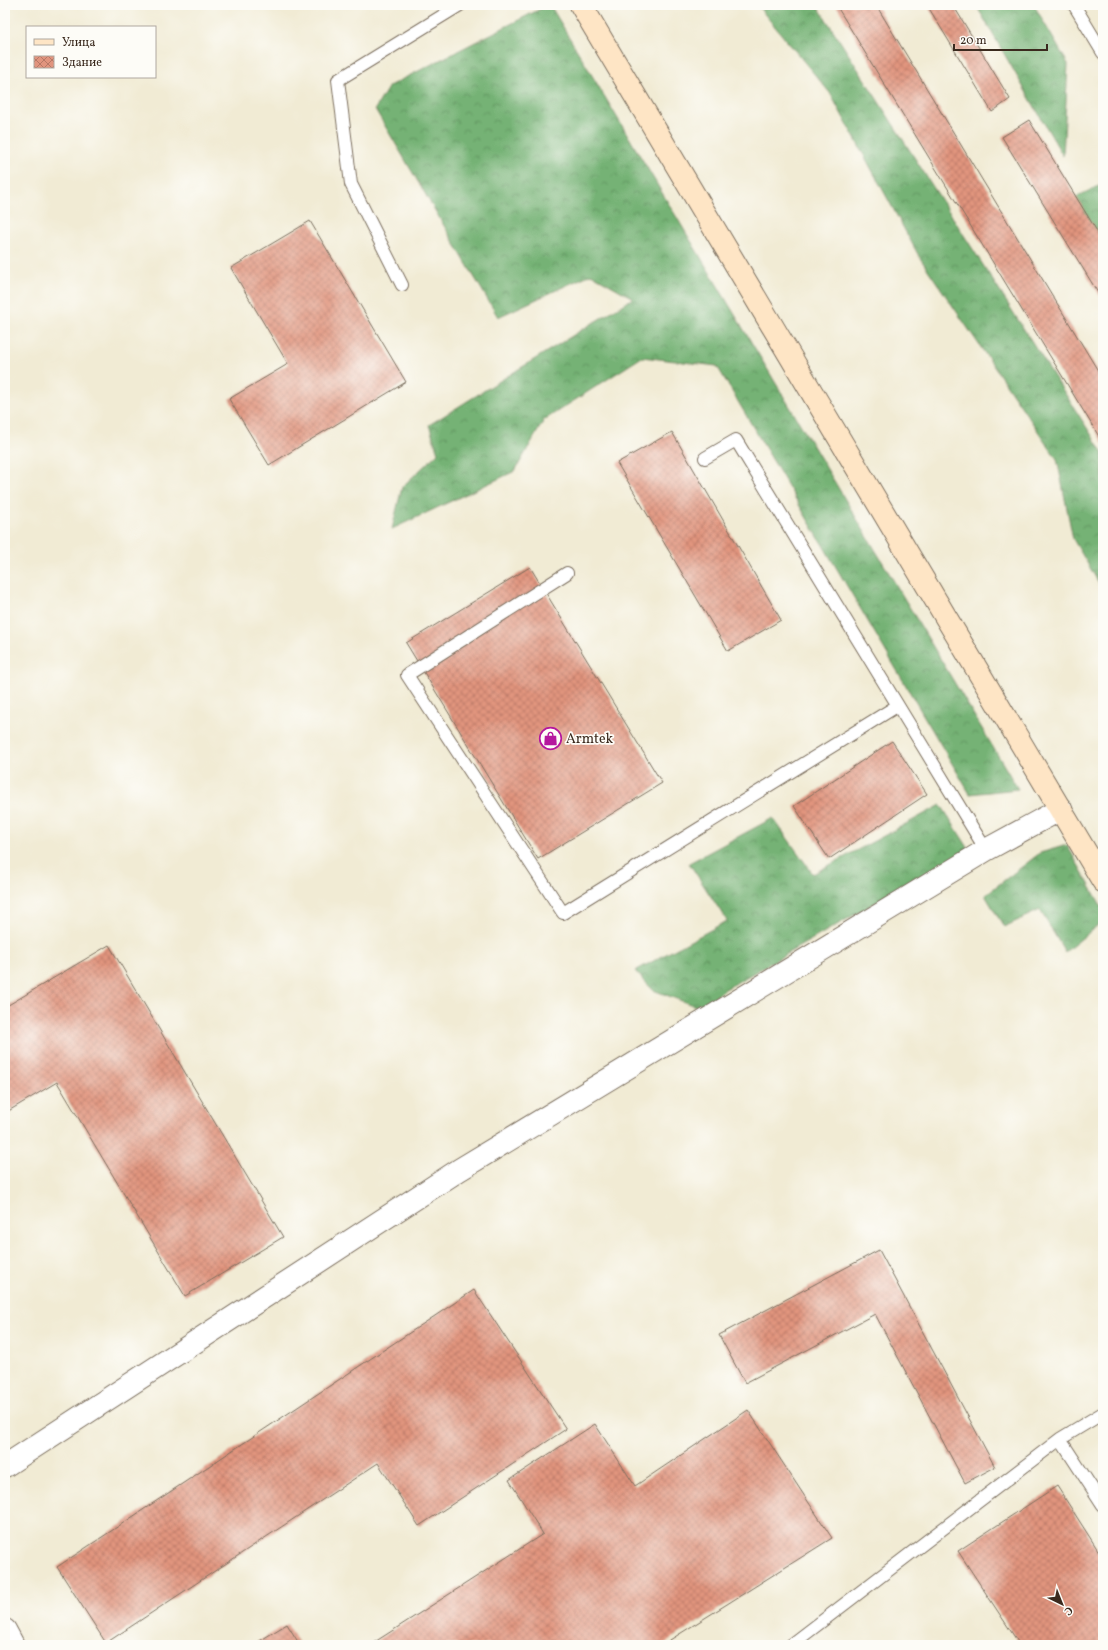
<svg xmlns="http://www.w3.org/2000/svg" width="1108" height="1650" font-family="Vollkorn,serif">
	<defs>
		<pattern id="forest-crowns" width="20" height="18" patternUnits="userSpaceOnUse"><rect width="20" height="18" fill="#74b274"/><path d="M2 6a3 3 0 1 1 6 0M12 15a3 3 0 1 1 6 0" fill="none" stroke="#60915f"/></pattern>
		<pattern id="building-cross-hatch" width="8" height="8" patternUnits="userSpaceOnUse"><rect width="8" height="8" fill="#e1947e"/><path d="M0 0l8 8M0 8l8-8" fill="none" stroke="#b87967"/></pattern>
	</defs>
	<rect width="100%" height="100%" fill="#fdfcf7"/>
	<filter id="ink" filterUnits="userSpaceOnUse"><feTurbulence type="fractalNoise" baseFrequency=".025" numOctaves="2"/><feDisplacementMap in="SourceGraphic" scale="8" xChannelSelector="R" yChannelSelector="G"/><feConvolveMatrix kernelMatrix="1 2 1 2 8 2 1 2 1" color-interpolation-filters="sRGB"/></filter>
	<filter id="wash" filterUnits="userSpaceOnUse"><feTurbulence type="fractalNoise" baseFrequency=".012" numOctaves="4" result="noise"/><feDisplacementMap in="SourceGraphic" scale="16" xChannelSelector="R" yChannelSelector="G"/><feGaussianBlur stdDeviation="0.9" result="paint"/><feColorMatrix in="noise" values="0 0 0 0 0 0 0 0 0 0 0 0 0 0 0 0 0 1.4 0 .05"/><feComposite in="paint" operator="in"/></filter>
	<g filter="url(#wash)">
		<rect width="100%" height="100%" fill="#f1ebd4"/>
		<path fill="url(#forest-crowns)" stroke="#586e49" d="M 548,5 L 550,5 L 1018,789 L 970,794 L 717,366 L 642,357 L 544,420 L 515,471 L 392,529 L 402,487 L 438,453 L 429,425 L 633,298 L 591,274 L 498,317 L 375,109 L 389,86 Z
			M 757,5 L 817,5 L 1103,453 L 1103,590 L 1073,539 L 1057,459 L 920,258 L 830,93 Z
			M 976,5 L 1034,5 L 1068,64 L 1063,156 Z
			M 1103,184 L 1103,241 L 1076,197 Z
			M 941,805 L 969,849 L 722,991 L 703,1009 L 653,990 L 635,971 L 727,921 L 689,863 L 773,818 L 813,874 Z
			M 1067,845 L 1103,909 L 1103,921 L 1065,952 L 1040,910 L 1004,927 L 985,895 L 1040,853 Z"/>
		<g id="blocks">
			<path fill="url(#building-cross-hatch)" d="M 836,5 L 876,5 L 1103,379 L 1103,443 Z
				M 927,5 L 953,5 L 1010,99 L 992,112 Z
				M 1029,120 L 1103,241 L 1103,301 L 1002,137 Z
				M 310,221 L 406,382 L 269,465 L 229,399 L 288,364 L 231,268 Z
				M 672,432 L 781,620 L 728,651 L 617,463 Z
				M 530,567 L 662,783 L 538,859 L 406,643 Z
				M 892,741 L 927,794 L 829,859 L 794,806 Z
				M 109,945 L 283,1237 L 185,1296 L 57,1082 L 5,1113 L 5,1007 Z
				M 879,1250 L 995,1467 L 965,1483 L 875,1314 L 745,1383 L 719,1335 Z
				M 474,1290 L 566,1429 L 419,1526 L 378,1463 L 106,1643 L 57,1567 Z
				M 748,1410 L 832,1538 L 662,1645 L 370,1645 L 543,1534 L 509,1480 L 595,1424 L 635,1486 Z
				M 1057,1486 L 1103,1558 L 1103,1645 L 1020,1645 L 958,1551 Z
				M 287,1624 L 300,1645 L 253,1645 Z"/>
		</g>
	</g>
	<g filter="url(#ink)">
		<use href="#blocks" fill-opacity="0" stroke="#7b6e5e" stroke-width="1"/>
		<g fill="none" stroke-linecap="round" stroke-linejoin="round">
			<defs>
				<path id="lane" d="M 1074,5 L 1103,53
					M 402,285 L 351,184 L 338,80 L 460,5
					M 705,458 L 736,440 L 986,850
					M 567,573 L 407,675 L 563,913 L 897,706
					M 1060,1439 L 1103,1505
					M 791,1645 L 1060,1439 L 1103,1413"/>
				<path id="street" d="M 5,1466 L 459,1170 L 986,850 L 1061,809
					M 5,1630 L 13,1645"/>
				<path id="secondary" d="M 581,5 L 1103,881"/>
			</defs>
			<use href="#lane" stroke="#7b6e5e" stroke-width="14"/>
			<use href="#street" stroke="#7b6e5e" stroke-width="24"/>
			<use href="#secondary" stroke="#7b6e5e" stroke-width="24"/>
			<use href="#lane" stroke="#fff" stroke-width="12"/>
			<use href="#street" stroke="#fff" stroke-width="22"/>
			<use href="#secondary" stroke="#fee5c5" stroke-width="22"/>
		</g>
	</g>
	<defs>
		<symbol id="shop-ring" viewBox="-11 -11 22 22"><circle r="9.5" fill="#fdfcf7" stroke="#b5179e" stroke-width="1.5"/><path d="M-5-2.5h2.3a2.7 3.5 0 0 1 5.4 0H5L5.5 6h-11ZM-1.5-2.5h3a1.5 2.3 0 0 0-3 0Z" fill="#b5179e"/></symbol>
	</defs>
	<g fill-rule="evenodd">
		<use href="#shop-ring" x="538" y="726" width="25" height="25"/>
	</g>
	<g text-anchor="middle" stroke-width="3.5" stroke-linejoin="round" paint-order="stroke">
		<g font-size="14" fill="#3b2a1e" stroke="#fdfcf7" text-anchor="start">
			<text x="566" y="743">Armtek</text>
		</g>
	</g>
	<rect width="1108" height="1650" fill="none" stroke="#fdfcf7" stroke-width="20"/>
	<rect x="26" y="26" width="130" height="52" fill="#fdfcf7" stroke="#afa8a0"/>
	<rect x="34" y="39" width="20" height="6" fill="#fee5c5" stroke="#afa8a0"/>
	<text x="62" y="46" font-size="12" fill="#3b2a1e">Улица</text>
	<rect x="34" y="56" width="20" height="12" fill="url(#building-cross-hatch)" stroke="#afa8a0"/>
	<text x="62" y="66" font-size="12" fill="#3b2a1e">Здание</text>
	<g transform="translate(1062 1604) rotate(137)" stroke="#fdfcf7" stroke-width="3" paint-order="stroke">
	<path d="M0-3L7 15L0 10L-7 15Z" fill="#3b2a1e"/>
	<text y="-6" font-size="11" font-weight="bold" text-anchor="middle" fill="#3b2a1e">С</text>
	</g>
	<path d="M954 44v6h93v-6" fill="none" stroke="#3b2a1e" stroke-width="2"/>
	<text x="960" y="44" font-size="12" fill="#3b2a1e" stroke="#fdfcf7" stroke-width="3" paint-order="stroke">20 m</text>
</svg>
